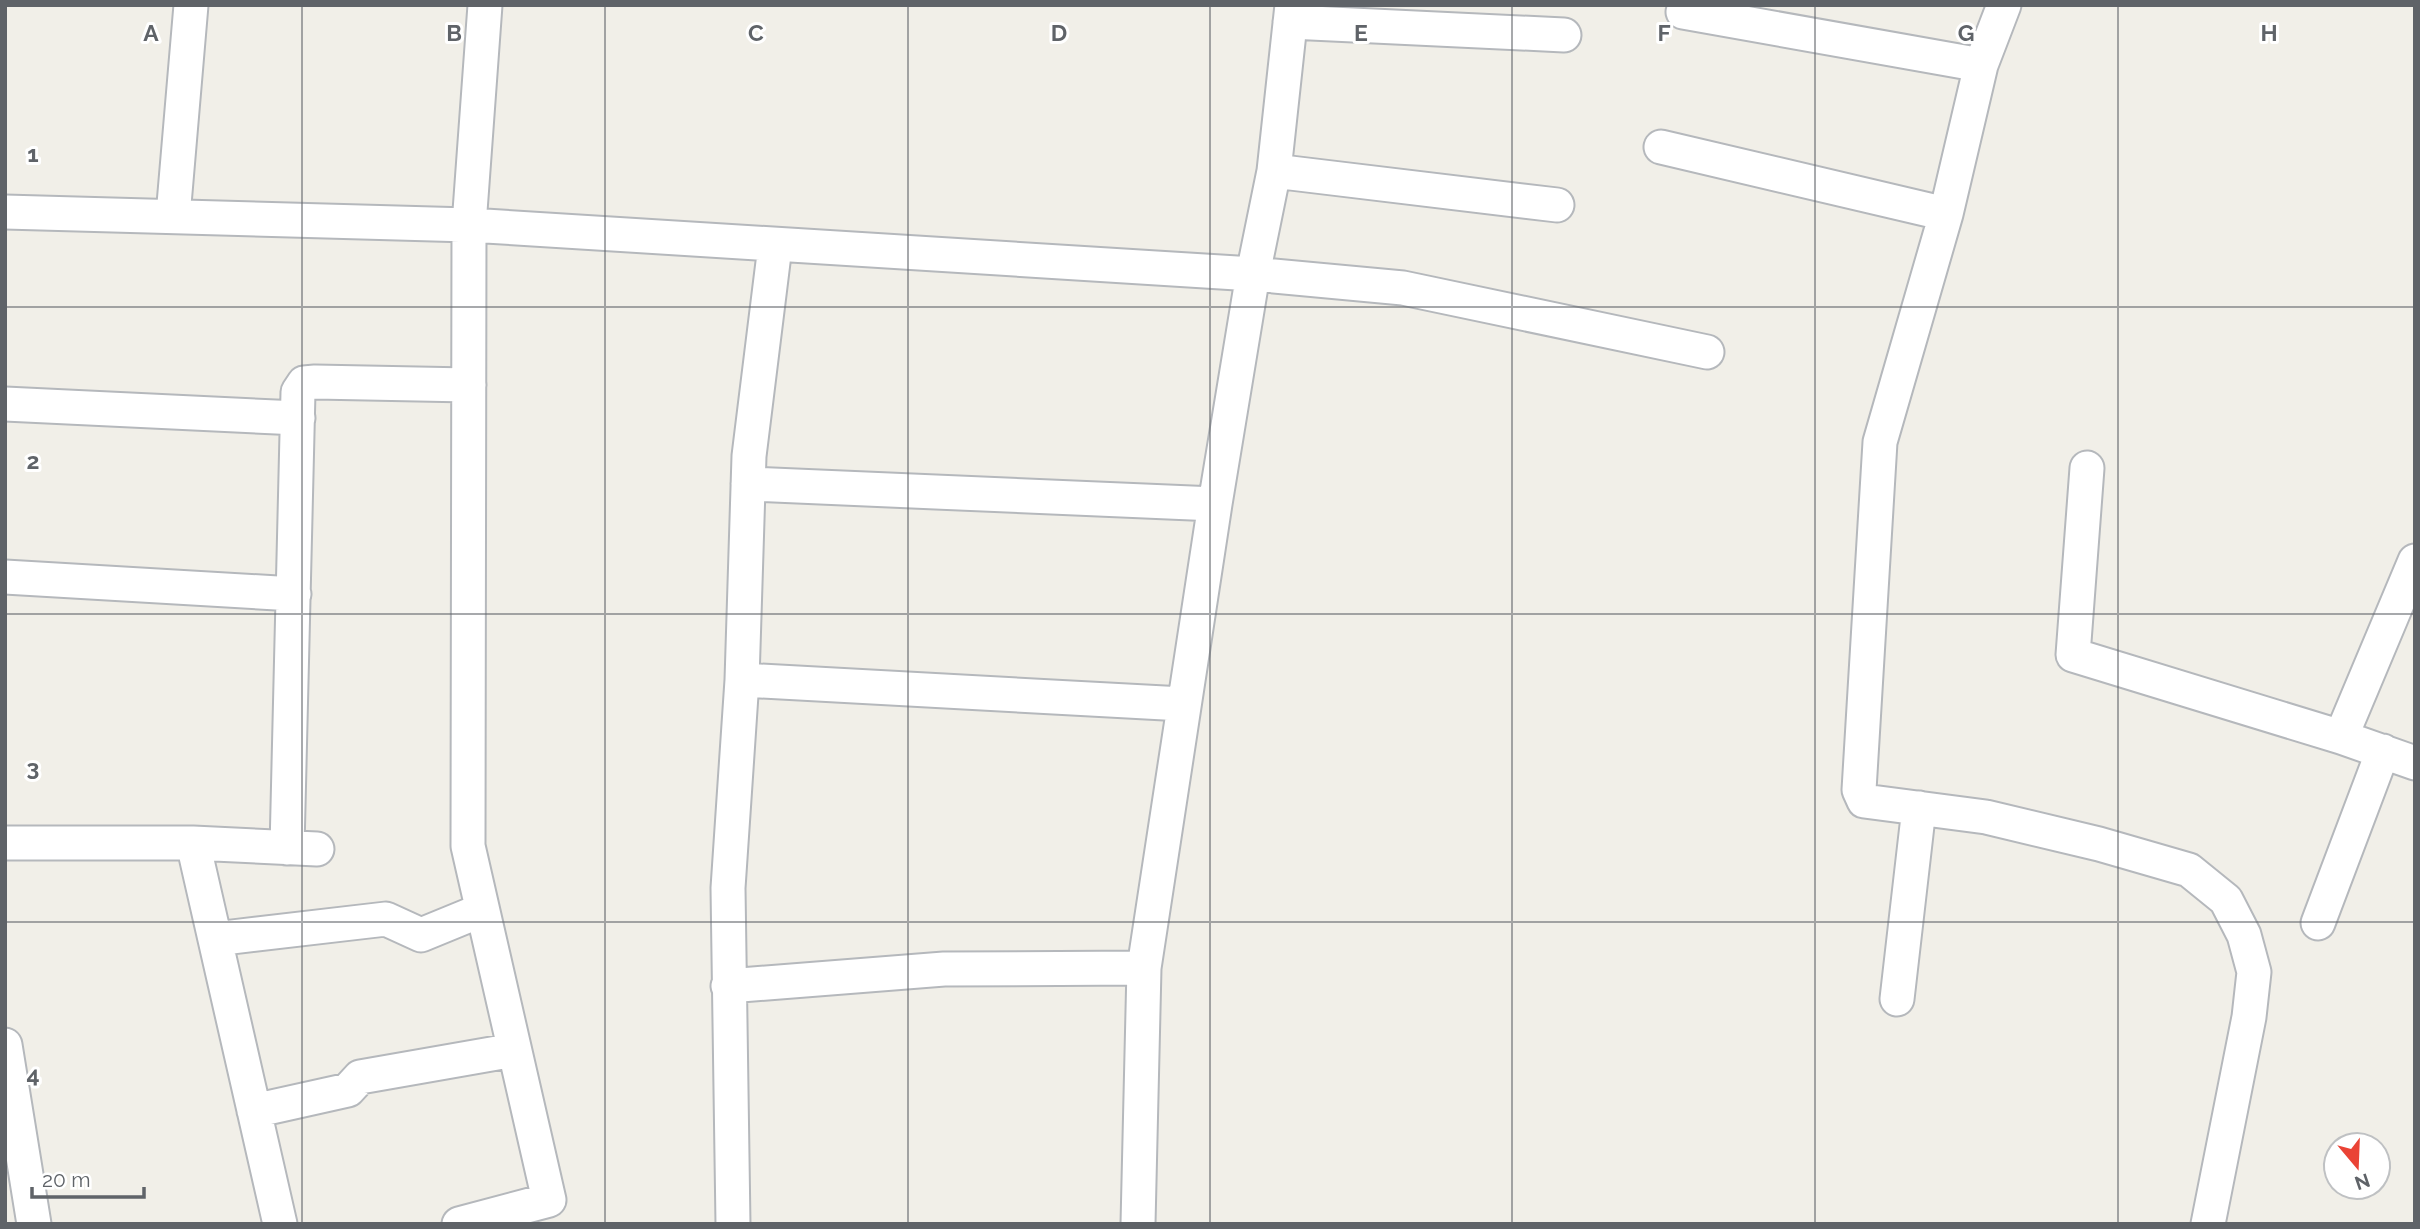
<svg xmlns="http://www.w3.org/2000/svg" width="2420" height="1229" font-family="Raleway,sans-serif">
	<rect width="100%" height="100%" fill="#f1efe8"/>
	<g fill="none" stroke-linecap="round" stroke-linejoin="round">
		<defs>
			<path id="street" d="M 2004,5 L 1981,65 L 1946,214 L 1880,442 L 1859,790 L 1864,801 L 1986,817 L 2099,844 L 2189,870 L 2226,900 L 2244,935 L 2254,972 L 2249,1017 L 2208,1224
				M 1683,12 L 1981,65
				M 1290,22 L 1564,35
				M 1661,147 L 1946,214
				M 1274,171 L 1557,205
				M 5,212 L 469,225 L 1253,274 L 1403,288 L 1707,352
				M 173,216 L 191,5
				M 5,404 L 298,418
				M 2087,468 L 2073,655 L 2341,737 L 2415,763
				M 748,484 L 1215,504
				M 5,577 L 294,594
				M 742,680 L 1183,704
				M 2341,737 L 2415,561
				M 5,843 L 193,843 L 280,1224
				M 193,843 L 317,849
				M 287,848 L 298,392 L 304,383 L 315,382 L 469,385
				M 2318,923 L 2383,751
				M 215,939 L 386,919 L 421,935 L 482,910
				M 728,986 L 944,969 L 1144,968
				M 1897,999 L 1919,808
				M 5,1045 L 34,1224
				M 254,1111 L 348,1090 L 360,1077 L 514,1050
				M 459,1224 L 549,1200 L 468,846 L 469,225 L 485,5
				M 733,1224 L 728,888 L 742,680 L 749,456 L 775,246
				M 1138,1224 L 1144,968 L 1215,504 L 1253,274 L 1274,171 L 1292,5"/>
		</defs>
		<use href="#street" stroke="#b5b8bc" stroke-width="37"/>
		<use href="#street" stroke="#fff" stroke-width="33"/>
	</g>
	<path fill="none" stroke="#5f6368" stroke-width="2" stroke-opacity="0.55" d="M 302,5 L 302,1224M 605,5 L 605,1224M 908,5 L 908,1224M 1210,5 L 1210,1224M 1512,5 L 1512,1224M 1815,5 L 1815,1224M 2118,5 L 2118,1224M 5,307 L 2415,307M 5,614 L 2415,614M 5,922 L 2415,922"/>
	<g font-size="23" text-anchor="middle" font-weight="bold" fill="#5f6368" stroke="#fff" stroke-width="6" stroke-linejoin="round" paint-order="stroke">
		<text x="151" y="41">A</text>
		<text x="454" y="41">B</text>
		<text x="756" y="41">C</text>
		<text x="1059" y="41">D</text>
		<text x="1361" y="41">E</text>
		<text x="1664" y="41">F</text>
		<text x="1966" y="41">G</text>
		<text x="2269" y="41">H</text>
		<text x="33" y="162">1</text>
		<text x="33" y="469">2</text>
		<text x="33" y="776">3</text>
		<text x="33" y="1083">4</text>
	</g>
	<rect width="2420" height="1229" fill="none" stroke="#5f6368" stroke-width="14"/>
	<g transform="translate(2357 1166) rotate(161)"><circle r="33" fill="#ffffff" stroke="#bfc1c3" stroke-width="2"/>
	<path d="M0-5L12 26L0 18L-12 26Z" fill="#ea4335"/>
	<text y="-10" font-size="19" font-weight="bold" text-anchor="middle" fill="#5f6368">N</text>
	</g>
	<path d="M32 1187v10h112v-10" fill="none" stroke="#5f6368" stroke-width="3.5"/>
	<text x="42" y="1187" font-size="21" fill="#5f6368" stroke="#ffffff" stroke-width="5" paint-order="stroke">20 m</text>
</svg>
